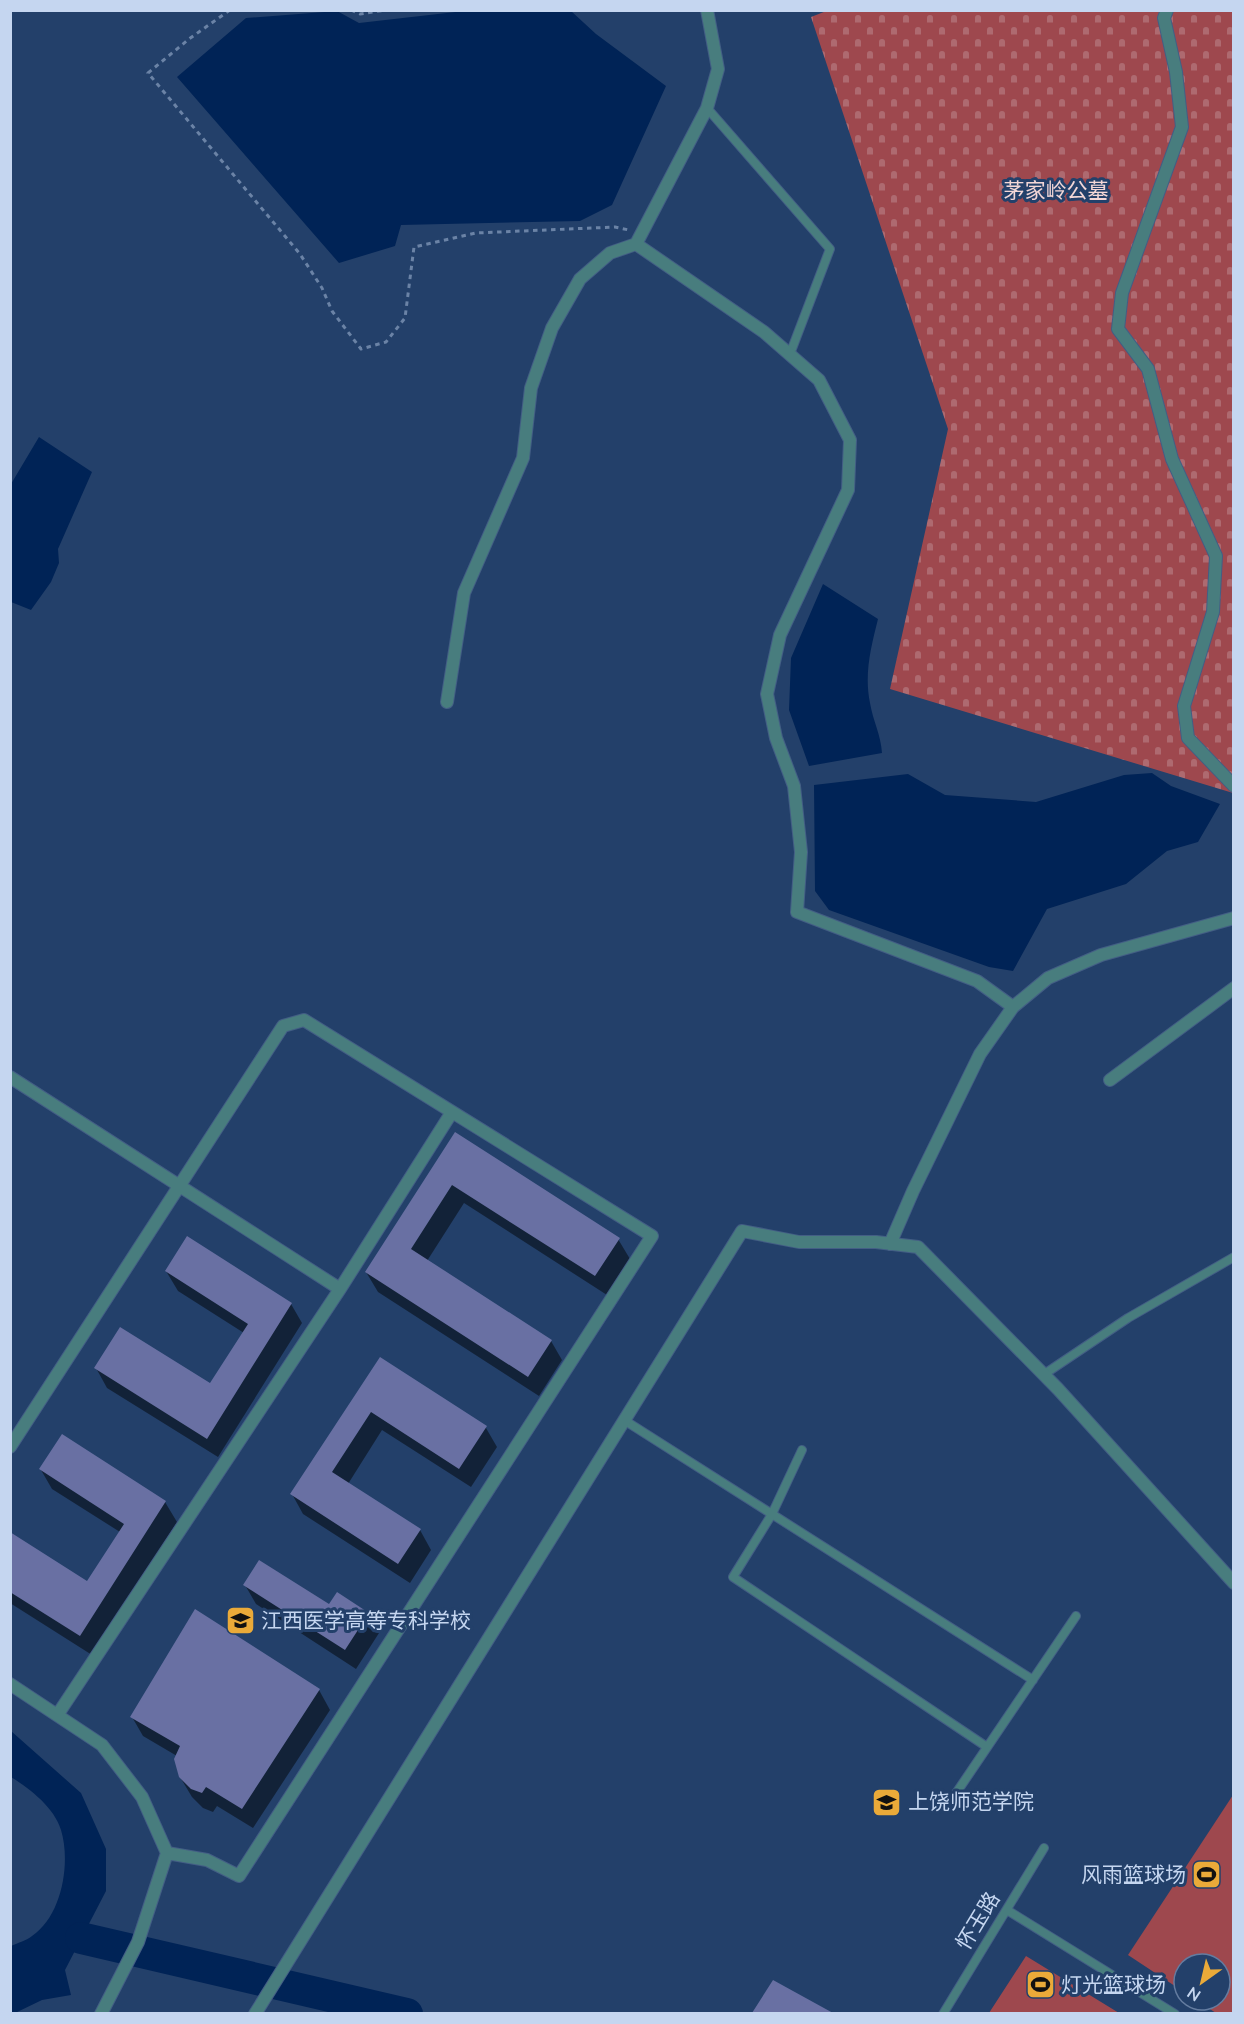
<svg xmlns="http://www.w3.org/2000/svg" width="1244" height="2024" font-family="'Nunito Sans','Noto Sans SC',sans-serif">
	<defs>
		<pattern id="cemetery-stones" width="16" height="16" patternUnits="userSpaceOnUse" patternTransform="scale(1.5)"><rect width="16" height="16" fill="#9e484e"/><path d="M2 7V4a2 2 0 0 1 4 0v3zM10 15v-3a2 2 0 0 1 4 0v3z" fill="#ae6a70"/></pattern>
	</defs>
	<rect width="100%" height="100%" fill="#23406a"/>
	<path fill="url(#cemetery-stones)" d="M 829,10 L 1233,11 L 1233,793 L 890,689 L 948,429 L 811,17 Z"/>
	<path fill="#9e484e" d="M 1233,1795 L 1233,2013 L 1216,2013 L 1196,2000 L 1220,2000 L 1220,1964 L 1184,1964 L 1184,1992 L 1128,1955 Z
		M 1026,1956 L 1119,2013 L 989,2013 Z"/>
	<path fill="#002356" d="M 337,11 L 359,23 L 464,11 L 571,11 L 596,34 L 666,86 L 612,205 L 580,221 L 401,225 L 395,246 L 339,263 L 177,77 L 246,18 Z
		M 39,437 L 92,472 L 58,549 L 59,563 L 51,582 L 31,610 L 11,602 L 11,484 Z
		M 823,584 L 878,619 C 871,647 864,674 870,703 C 873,721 881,735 882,753 L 809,766 L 789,710 L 791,658 Z
		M 1152,773 L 1171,786 L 1220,804 L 1198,842 L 1167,851 L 1126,884 L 1047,909 L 1013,971 L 989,967 L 829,910 L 815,891 L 814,785 L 908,774 L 945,795 L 1036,802 L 1124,775 Z
		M 11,1731 L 81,1793 L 106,1849 L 106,1891 L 65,1970 L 71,1995 L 42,2000 L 13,2014 L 10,2013 L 11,1946 C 17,1943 26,1941 32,1936 C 62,1916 71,1863 61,1830 C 54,1807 30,1789 11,1777 Z"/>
	<path fill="#0007" d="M 455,1134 L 618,1239 L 630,1259 L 607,1295 L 464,1203 L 427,1261 L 551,1341 L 562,1360 L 539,1396 L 378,1292 L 366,1272 Z
		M 166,1271 L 291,1304 L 302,1323 L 218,1457 L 107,1388 L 96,1368 L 211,1385 L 244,1333 L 178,1291 Z
		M 380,1359 L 486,1428 L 497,1447 L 471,1487 L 382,1430 L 348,1484 L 420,1530 L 431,1550 L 410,1583 L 303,1514 L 292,1494 Z
		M 62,1436 L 165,1502 L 177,1522 L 92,1655 L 10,1603 L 10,1534 L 87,1583 L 120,1532 L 52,1489 L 41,1470 Z
		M 245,1585 L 368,1614 L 379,1633 L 356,1669 L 256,1604 Z
		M 319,1690 L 330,1710 L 253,1828 L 217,1806 L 213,1812 L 203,1808 L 192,1797 L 180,1777 L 177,1756 L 143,1736 L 132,1717 Z
		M 774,1982 L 830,2014 L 754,2014 Z"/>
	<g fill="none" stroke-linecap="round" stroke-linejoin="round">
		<path stroke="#002356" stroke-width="32" d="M 81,1938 L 407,2014"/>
	</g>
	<path fill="#6970a3" d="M 455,1132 L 620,1238 L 595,1276 L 452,1185 L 411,1249 L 552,1340 L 528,1377 L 365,1272 Z
		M 187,1236 L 292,1303 L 207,1439 L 94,1368 L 120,1327 L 210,1383 L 248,1324 L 165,1271 Z
		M 380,1357 L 487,1426 L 459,1469 L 371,1412 L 332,1472 L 421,1529 L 398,1564 L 290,1494 Z
		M 62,1434 L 166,1501 L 80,1636 L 10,1592 L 10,1532 L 87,1581 L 124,1524 L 39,1469 Z
		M 259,1560 L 329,1604 L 337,1592 L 369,1613 L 345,1650 L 243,1585 Z
		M 195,1609 L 320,1689 L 242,1809 L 206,1787 L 202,1793 L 191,1789 L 179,1777 L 174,1759 L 180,1746 L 130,1717 Z
		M 773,1980 L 833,2013 L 752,2013 Z"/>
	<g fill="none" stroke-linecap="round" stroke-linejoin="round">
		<defs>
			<path id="lane" d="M 707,108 L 830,249 L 790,354
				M 1043,1375 L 1128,1318 L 1234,1257
				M 624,1420 L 1033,1680
				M 802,1450 L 772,1514 L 733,1577 L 987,1747
				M 946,1808 L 1076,1616
				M 1007,1910 L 1175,2014
				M 943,2014 L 1044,1848"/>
			<path id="street" d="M 707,10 L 718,69 L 707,108 L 636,244 L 764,332 L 819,380 L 850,440 L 848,490 L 780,635 L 767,694 L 776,738 L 794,786 L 801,852 L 797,912 L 977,981 L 1013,1007
				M 1167,10 L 1164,18 L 1176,72 L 1182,127 L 1122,293 L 1118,329 L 1148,369 L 1172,459 L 1216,556 L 1213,612 L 1184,706 L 1188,738 L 1234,786
				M 447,702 L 464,593 L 523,458 L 531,388 L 552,328 L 580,279 L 610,253 L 636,244
				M 10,1077 L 340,1289
				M 1110,1080 L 1234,988
				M 890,1244 L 913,1191 L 980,1054 L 1013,1007 L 1048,978 L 1101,955 L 1234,918
				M 10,1447 L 283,1026 L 304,1020 L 652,1236 L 239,1876 L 207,1860 L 167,1853
				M 10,1684 L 102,1745 L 142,1797 L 167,1853 L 138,1942 L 101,2014
				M 58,1714 L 340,1289 L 452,1112
				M 255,2014 L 742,1231 L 799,1242 L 876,1242 L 918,1247 L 1058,1389 L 1234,1583"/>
		</defs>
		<use href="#lane" stroke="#435e85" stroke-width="10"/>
		<use href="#street" stroke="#435e85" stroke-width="14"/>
		<path stroke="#6b83a6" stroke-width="3" stroke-dasharray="4.5 4.5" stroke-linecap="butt" d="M 230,10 L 189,39 L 148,73 L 300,254 L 322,288 L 332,311 L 361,349 L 386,342 L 405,318 L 414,247 L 476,233 L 615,227 L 629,230
			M 351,10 L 360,14 L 386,10"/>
		<use href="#lane" stroke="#487d7e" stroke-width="8"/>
		<use href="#street" stroke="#487d7e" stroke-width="12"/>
	</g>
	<defs>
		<symbol id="university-square" viewBox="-11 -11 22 22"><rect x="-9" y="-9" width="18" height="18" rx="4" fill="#eaaa39" stroke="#23406a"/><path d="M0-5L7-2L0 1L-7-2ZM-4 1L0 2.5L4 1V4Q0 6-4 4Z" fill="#111"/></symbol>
		<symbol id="stadium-square" viewBox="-11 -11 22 22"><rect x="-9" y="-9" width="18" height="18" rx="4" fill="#eaaa39" stroke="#23406a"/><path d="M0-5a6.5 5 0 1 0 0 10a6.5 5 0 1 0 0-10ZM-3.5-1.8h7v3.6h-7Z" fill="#111"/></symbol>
	</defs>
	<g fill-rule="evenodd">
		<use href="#university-square" x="224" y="1604" width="33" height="33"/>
		<use href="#university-square" x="870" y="1786" width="33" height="33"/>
		<use href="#stadium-square" x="1190" y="1858" width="33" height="33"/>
		<use href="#stadium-square" x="1024" y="1968" width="33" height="33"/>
	</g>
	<g text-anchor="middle" stroke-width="6" stroke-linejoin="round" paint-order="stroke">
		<g font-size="21" fill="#f3d7d7" stroke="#23406a">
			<text x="1056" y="198">茅家岭公墓</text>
		</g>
		<g font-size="21" fill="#c5d6f0" stroke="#23406a" text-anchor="start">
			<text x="261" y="1628">江西医学高等专科学校</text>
			<text x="908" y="1809">上饶师范学院</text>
			<text x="1186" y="1882" text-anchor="end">风雨篮球场</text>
			<text x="1061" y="1992">灯光篮球场</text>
		</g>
		<g font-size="21" fill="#c5d6f0" stroke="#23406a">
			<text transform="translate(978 1921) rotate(-59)" y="7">怀玉路</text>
		</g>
	</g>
	<rect width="1244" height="2024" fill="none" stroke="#c5d6f0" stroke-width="24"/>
	<g transform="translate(1202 1982) rotate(214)"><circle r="28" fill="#23406a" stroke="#647ca0" stroke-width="1.5"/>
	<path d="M0-4.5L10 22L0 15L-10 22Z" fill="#eaaa39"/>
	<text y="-9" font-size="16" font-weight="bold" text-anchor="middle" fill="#c5d6f0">N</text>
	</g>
</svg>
